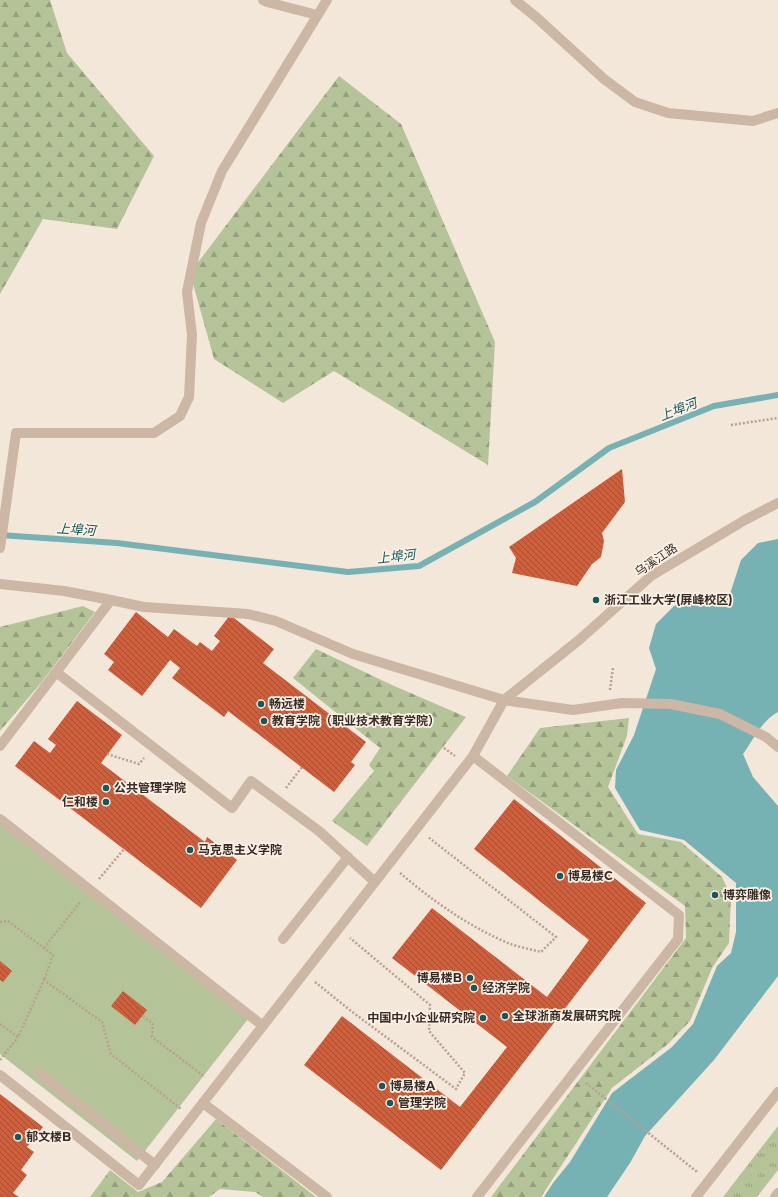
<svg xmlns="http://www.w3.org/2000/svg" width="778" height="1197" font-family="Montserrat,'Noto Sans SC',sans-serif">
	<defs>
		<pattern id="grass-tufts" width="24" height="20" patternUnits="userSpaceOnUse"><rect width="24" height="20" fill="#b5c498"/><path d="M3 7l-1-3M5 7V3M7 7l1-3M15 17l-1-3M17 17v-4M19 17l1-3" fill="none" stroke="#949f7c"/></pattern>
		<pattern id="forest-firs" width="22" height="20" patternUnits="userSpaceOnUse"><rect width="22" height="20" fill="#b5c498"/><path d="M5 1l3.5 6h-7zM16 11l3.5 6h-7z" fill="#949f7c"/></pattern>
		<pattern id="building-back-hatch" width="6" height="6" patternUnits="userSpaceOnUse"><rect width="6" height="6" fill="#d05e3b"/><path d="M-1 5l2 2M0 0l6 6M5-1l2 2" fill="none" stroke="#aa4e31"/></pattern>
	</defs>
	<rect width="100%" height="100%" fill="#f3e7d9"/>
	<path fill="url(#grass-tufts)" d="M 778,1126 L 778,1170 L 757,1197 L 723,1197 Z"/>
	<path fill="url(#forest-firs)" d="M 0,0 L 50,0 L 67,53 L 154,156 L 117,229 L 43,219 L 0,294 Z
		M 339,76 L 401,124 L 495,342 L 488,465 L 334,371 L 283,403 L 214,359 L 190,273 Z
		M 83,606 L 95,612 L 41,683 L 0,731 L 0,627 Z
		M 316,649 L 392,685 L 466,717 L 367,846 L 332,821 L 374,771 L 369,765 L 380,748 L 293,678 Z
		M 629,718 L 627,736 L 608,787 L 638,834 L 681,842 L 722,877 L 731,896 L 729,943 L 712,968 L 690,1021 L 668,1044 L 612,1088 L 541,1197 L 491,1197 L 686,938 L 685,906 L 507,776 L 540,728 Z
		M 216,1119 L 316,1197 L 263,1197 L 255,1192 L 220,1189 L 209,1197 L 90,1197 L 110,1170 L 138,1192 L 162,1182 Z"/>
	<path fill="#b5c498" d="M 0,824 L 248,1019 L 137,1161 L 0,1054 Z"/>
	<path fill="#76b1b3" d="M 778,539 L 778,712 C 762,720 753,740 743,754 L 753,777 L 778,806 L 778,976 L 714,1060 L 645,1136 L 630,1163 L 607,1197 L 544,1197 L 553,1183 L 570,1162 L 612,1093 L 672,1047 L 693,1024 L 717,966 L 731,953 L 736,932 L 736,883 L 684,840 L 640,830 L 615,788 L 616,770 L 634,735 L 656,669 L 649,648 L 656,624 L 674,606 L 694,598 L 720,602 L 729,597 L 741,560 L 758,543 Z"/>
	<g fill="none" stroke-linecap="round" stroke-linejoin="round">
		<path stroke="#76b1b3" stroke-width="6" d="M 0,535 L 117,543 L 348,572 L 419,566 L 535,502 L 609,448 L 714,406 L 778,395"/>
	</g>
	<path fill="url(#building-back-hatch)" d="M 622,469 L 625,502 L 602,533 L 604,541 L 601,557 L 592,564 L 577,586 L 512,573 L 516,558 L 509,547 Z
		M 136,612 L 168,637 L 174,629 L 197,646 L 200,642 L 212,651 L 220,641 L 214,636 L 230,615 L 274,649 L 263,663 L 366,742 L 351,762 L 355,765 L 334,792 L 228,711 L 224,717 L 172,678 L 180,668 L 170,660 L 142,696 L 108,670 L 114,662 L 104,654 Z
		M 77,701 L 122,735 L 101,763 L 205,842 L 207,837 L 237,860 L 201,908 L 15,766 L 34,741 L 50,753 L 56,745 L 48,739 Z
		M 514,799 L 646,903 L 441,1170 L 304,1065 L 342,1016 L 460,1107 L 507,1047 L 392,958 L 432,908 L 547,997 L 589,940 L 474,849 Z
		M 0,961 L 12,971 L 3,982 L 0,980 Z
		M 123,991 L 147,1010 L 135,1025 L 111,1006 Z
		M 0,1094 L 43,1127 L 27,1147 L 34,1152 L 21,1170 L 27,1175 L 13,1193 L 19,1197 L 0,1197 Z"/>
	<g fill="none" stroke-linecap="round" stroke-linejoin="round">
		<path stroke="#b8a08e" stroke-width="2.5" stroke-dasharray="2 2" stroke-linecap="butt" d="M 731,425 L 778,418
			M 610,690 L 613,667
			M 444,748 L 455,756
			M 107,754 L 139,764 L 144,758
			M 286,788 L 302,767
			M 400,873 C 433,901 468,926 508,943 C 518,947 530,949 541,952 L 556,937 L 428,837
			M 99,879 L 124,849
			M 0,922 L 8,921 L 53,955 L 44,980
			M 44,948 L 81,901
			M 315,982 L 351,1011 L 456,1089 L 465,1073 L 429,1031 L 430,1005 L 350,938
			M 143,1016 L 153,1024 L 152,1037 L 205,1077
			M 0,1024 L 18,1037 L 44,980 L 102,1022 L 111,1054 L 181,1109
			M 0,1060 L 18,1037
			M 586,1083 L 697,1172"/>
		<path stroke="#ccb6a4" stroke-width="10" d="M 263,0 L 267,2 L 317,15
			M 515,0 L 536,17 L 604,79 L 635,102 L 668,113 L 753,121 L 778,113
			M 0,548 L 16,433 L 154,433 L 180,416 L 189,397 L 192,335 L 187,292 L 201,223 L 222,171 L 327,0
			M 0,584 L 64,591 L 111,600
			M 473,756 L 679,915 L 678,939 L 477,1197
			M 283,939 L 348,857
			M 38,1072 L 155,1165
			M 203,1103 L 327,1197
			M 696,1197 L 778,1092
			M 775,1197 L 778,1193"/>
		<path stroke="#ccb6a4" stroke-width="10" d="M 56,672 L 232,808 L 251,781 L 319,831 L 375,882
			M 0,746 L 111,600 L 144,607 L 248,614 L 276,621 L 353,654 L 504,700 L 573,710 L 622,703 L 671,704 L 720,714 L 766,737 L 778,747
			M 0,819 L 263,1026
			M 0,1075 L 139,1185 L 473,756 L 504,700 L 579,640 L 651,576 L 745,520 L 778,503"/>
	</g>
	<g fill="#18585c" stroke="#fbf1e6" stroke-width="1.5">
		<circle cx="596" cy="600" r="4"/>
		<circle cx="261" cy="704" r="4"/>
		<circle cx="264" cy="721" r="4"/>
		<circle cx="106" cy="788" r="4"/>
		<circle cx="106" cy="802" r="4"/>
		<circle cx="190" cy="850" r="4"/>
		<circle cx="560" cy="876" r="4"/>
		<circle cx="715" cy="895" r="4"/>
		<circle cx="470" cy="978" r="4"/>
		<circle cx="474" cy="988" r="4"/>
		<circle cx="505" cy="1016" r="4"/>
		<circle cx="483" cy="1018" r="4"/>
		<circle cx="382" cy="1086" r="4"/>
		<circle cx="390" cy="1103" r="4"/>
		<circle cx="18" cy="1137" r="4"/>
	</g>
	<g text-anchor="middle" stroke-width="3.5" stroke-linejoin="round" paint-order="stroke">
		<g font-size="12" fill="#372c26" stroke="#fbf1e6">
			<text transform="translate(656 560) rotate(-34)" y="4">乌溪江路</text>
		</g>
		<g font-size="12" font-weight="bold" fill="#372c26" stroke="#fbf1e6" text-anchor="start">
			<text x="604" y="604">浙江工业大学(屏峰校区)</text>
			<text x="269" y="708">畅远楼</text>
			<text x="272" y="725">教育学院（职业技术教育学院）</text>
			<text x="114" y="792">公共管理学院</text>
			<text x="98" y="806" text-anchor="end">仁和楼</text>
			<text x="198" y="854">马克思主义学院</text>
			<text x="568" y="880">博易楼C</text>
			<text x="723" y="899">博弈雕像</text>
			<text x="462" y="982" text-anchor="end">博易楼B</text>
			<text x="482" y="992">经济学院</text>
			<text x="513" y="1020">全球浙商发展研究院</text>
			<text x="475" y="1022" text-anchor="end">中国中小企业研究院</text>
			<text x="390" y="1090">博易楼A</text>
			<text x="398" y="1107">管理学院</text>
			<text x="26" y="1141">郁文楼B</text>
		</g>
		<g font-size="13" font-style="italic" fill="#18585c" stroke="#fbf1e6">
			<text transform="translate(678 409) rotate(-21)" y="5">上埠河</text>
			<text transform="translate(76 529) rotate(4)" y="5">上埠河</text>
			<text transform="translate(396 556) rotate(-7)" y="5">上埠河</text>
		</g>
	</g>
</svg>
